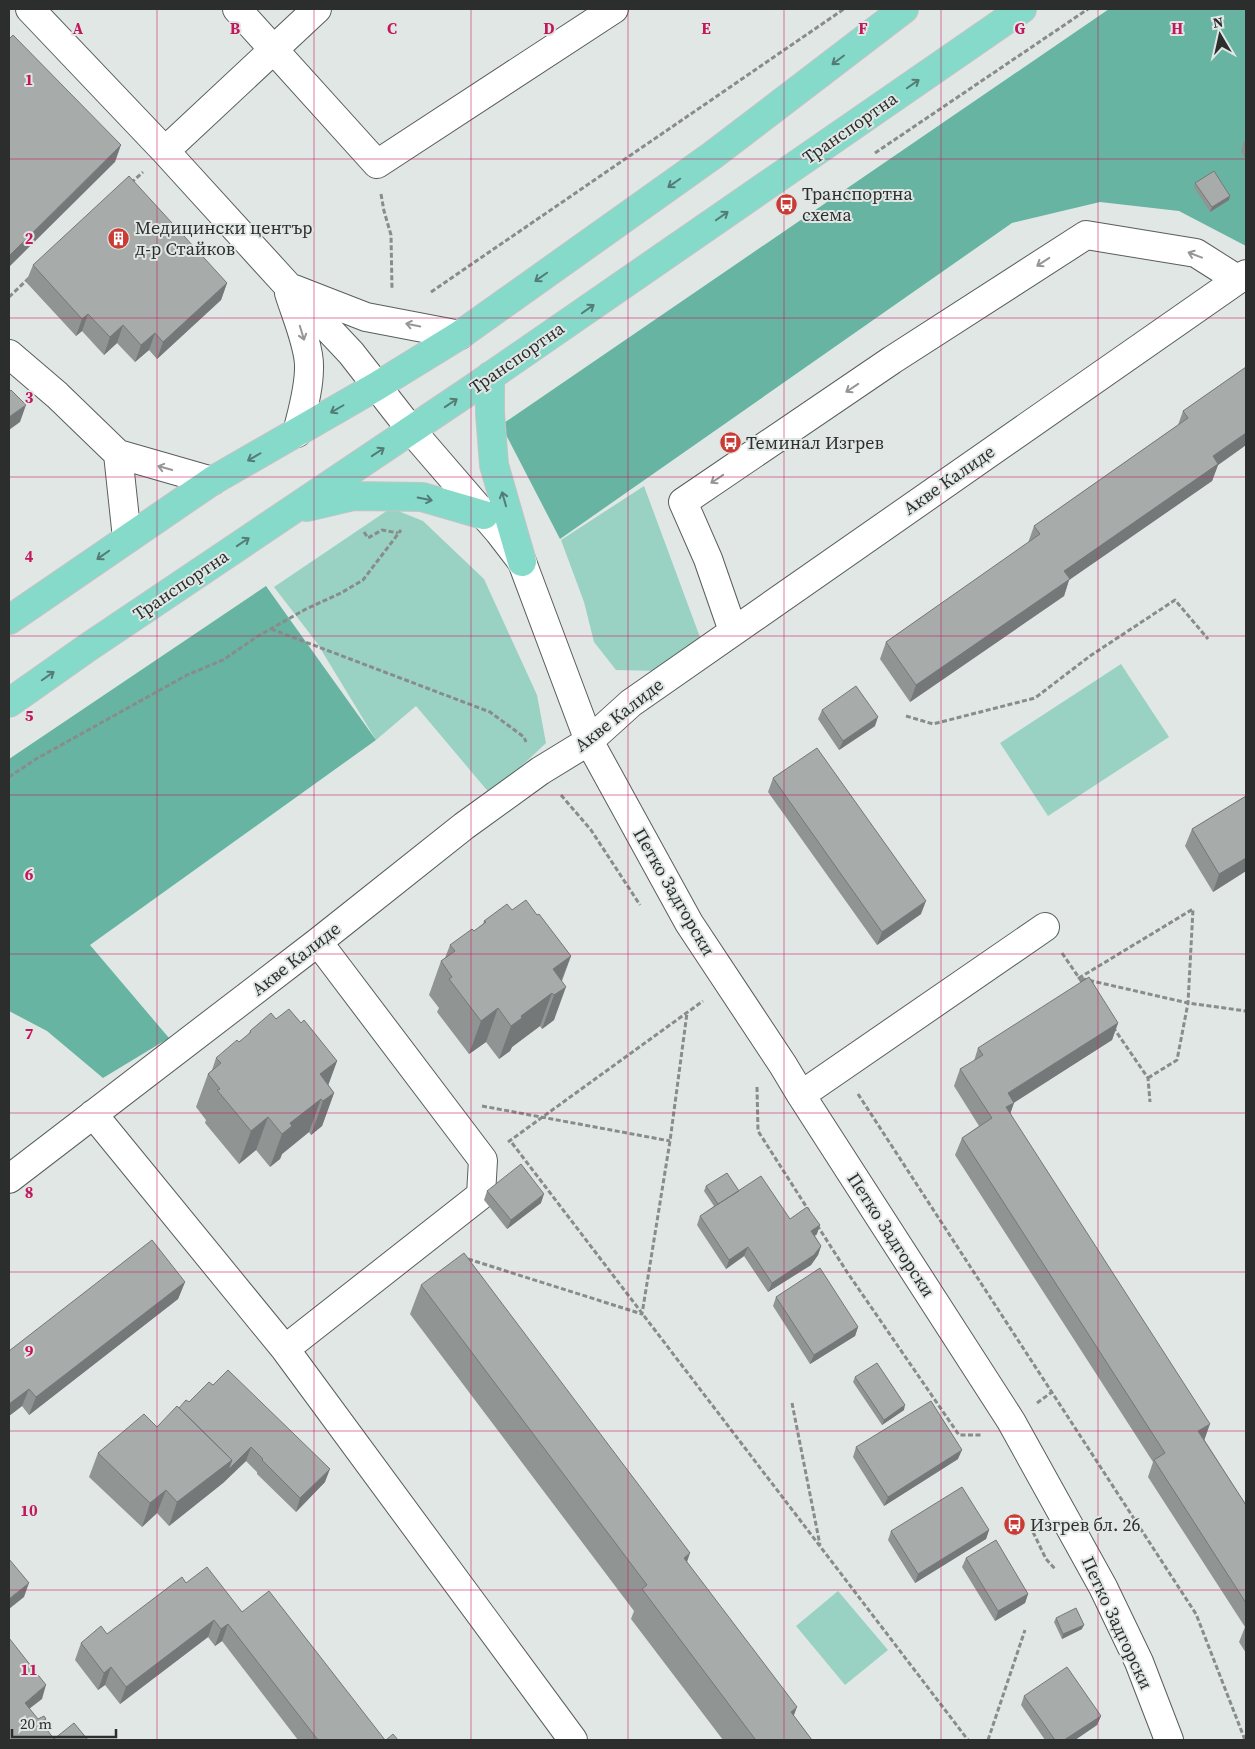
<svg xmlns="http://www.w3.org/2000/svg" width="1255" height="1749" font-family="'Source Serif 4',serif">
	<rect width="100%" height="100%" fill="#e1e7e5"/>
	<path fill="#99d2c3" d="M 644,486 L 701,640 L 662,671 L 616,670 L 594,642 L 584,602 L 561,540 Z
		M 391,508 L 423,521 L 484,579 L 537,695 L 546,743 L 491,795 L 416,706 L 376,740 L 317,643 L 274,587 Z
		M 1121,664 L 1169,737 L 1048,816 L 1000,743 Z
		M 838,1591 L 888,1650 L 845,1685 L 796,1626 Z"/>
	<path fill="#68b4a2" d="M 1109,9 L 1246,9 L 1246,246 L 1179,211 L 1100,202 L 1012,223 L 560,539 L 501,425 Z
		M 266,586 L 376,740 L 90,945 L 169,1038 L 103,1078 L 47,1031 L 9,1011 L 9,759 Z"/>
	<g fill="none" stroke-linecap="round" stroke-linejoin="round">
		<defs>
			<path id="minor" d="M 30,9 L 165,151 L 288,286 L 351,353 L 411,430 L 499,532 L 522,562 L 589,741 L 689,923 L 783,1065 L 801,1095 L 1011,1421 L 1103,1587 L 1139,1662 L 1169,1740
				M 237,9 L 377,164 L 614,9
				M 165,151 L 317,9
				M 294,289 L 366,317 L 460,335
				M 289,293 C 295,313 310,347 309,368 C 309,390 302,412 297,433
				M 9,354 L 57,395 L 118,454 L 212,481
				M 118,454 L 127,538
				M 733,631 L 708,559 L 683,502 L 892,360 L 1086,235 L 1196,253 L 1237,279
				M 801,1095 L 1045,927
				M 93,1114 L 285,1349 L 573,1740
				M 9,1179 L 318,942 L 464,826 L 540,771 L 589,741 L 631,703 L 1246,274
				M 285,1349 L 481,1195 L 483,1160 L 318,942"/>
			<path id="major" d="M 490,376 L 490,413 L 494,465 L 522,562
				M 307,507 L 354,496 L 422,497 L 484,515
				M 9,620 L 212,481 L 377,386 L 460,335 L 713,155 L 904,9
				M 9,703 L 87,648 L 472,389 L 1022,9"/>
		</defs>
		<use href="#minor" stroke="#595e5c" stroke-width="30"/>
		<use href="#major" stroke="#c4c4c4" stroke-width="30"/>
		<path stroke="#888c8a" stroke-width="3" stroke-dasharray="5 2.5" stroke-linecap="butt" d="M 875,153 L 1088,9
			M 131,183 L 143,172
			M 381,194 L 384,211 L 391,235 L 392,289
			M 431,292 L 844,9
			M 9,297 L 30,277
			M 364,532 L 368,538 L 382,530 L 398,533
			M 271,629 L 490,712 L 524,737 L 526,742
			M 906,716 L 933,724 L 1035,698 L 1090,656 L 1175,600 L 1208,639
			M 9,777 L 36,759 L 187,675 L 223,660 L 258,636 L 306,609 L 341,593 L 363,580 L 401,530
			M 561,795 L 591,830 L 640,905
			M 1062,953 L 1084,985
			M 1113,1027 L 1148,1078 L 1150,1102
			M 1148,1078 L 1177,1060 L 1188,1003 L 1193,909 L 1079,978 L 1188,1003 L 1246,1011
			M 757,1087 L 758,1131 L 809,1211
			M 858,1094 L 1196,1614 L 1245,1740
			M 482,1106 L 670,1141
			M 508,1142 L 703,1001
			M 512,1143 L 968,1740
			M 817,1225 L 847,1272 L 959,1435 L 982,1435
			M 468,1259 L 642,1314 L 670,1141 L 687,1013
			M 792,1403 L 820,1545
			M 1037,1403 L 1052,1392
			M 1033,1532 L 1046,1559 L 1055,1569
			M 988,1740 L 1025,1630"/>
		<use href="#minor" stroke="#fff" stroke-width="28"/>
		<use href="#major" stroke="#85daca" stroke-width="28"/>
	</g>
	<path fill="#909493" d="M 1246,140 L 1246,160 L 1241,151 L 1244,141 Z
		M 1195,183 L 1230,196 L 1229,200 L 1210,212 L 1194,187 Z
		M 33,265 L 227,283 L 221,300 L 157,359 L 149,350 L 135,362 L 117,343 L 104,355 L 82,331 L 76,336 L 26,282 Z
		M 1246,367 L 1246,445 L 1218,465 L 1212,481 L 1069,580 L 1064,596 L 910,702 L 880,659 L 886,642 L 1028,543 L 1034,526 L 1178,425 L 1183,411 Z
		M 822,710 L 875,726 L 839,750 L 818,719 Z
		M 773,778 L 921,914 L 877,945 L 768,792 Z
		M 1246,796 L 1246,871 L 1213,892 L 1185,846 L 1192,829 Z
		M 512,910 L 537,915 L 571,956 L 562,981 L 554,1020 L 542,1029 L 540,1026 L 512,1047 L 510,1051 L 499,1059 L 486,1042 L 469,1054 L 437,1012 L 439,1008 L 429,995 L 441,961 L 445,958 L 450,945 L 474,931 L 483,924 L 484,921 Z
		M 276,1019 L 301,1023 L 337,1061 L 328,1085 L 334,1093 L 322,1126 L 311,1135 L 309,1132 L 282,1154 L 280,1159 L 270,1167 L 256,1150 L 239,1164 L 205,1123 L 206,1120 L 196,1107 L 208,1074 L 212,1070 L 216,1058 L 239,1042 L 248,1035 L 250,1031 Z
		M 1118,1023 L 1112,1040 L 1014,1102 L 1010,1114 L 1204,1439 L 1246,1505 L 1246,1653 L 1239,1642 L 1245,1627 L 1148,1477 L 1153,1462 L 955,1155 L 962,1138 L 979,1126 L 954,1086 L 960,1069 L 974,1061 L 978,1048 Z
		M 706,1186 L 739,1191 L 817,1234 L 815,1236 L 821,1246 L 818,1255 L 811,1265 L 768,1292 L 744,1256 L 726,1269 L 697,1225 L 700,1216 L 714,1206 L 704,1191 Z
		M 487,1191 L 541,1203 L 507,1229 L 484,1200 Z
		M 185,1282 L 178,1299 L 29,1415 L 22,1406 L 9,1416 L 9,1351 Z
		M 421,1285 L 687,1562 L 794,1716 L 812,1740 L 723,1740 L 631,1619 L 634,1611 L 410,1314 Z
		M 776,1297 L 858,1327 L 855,1336 L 810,1364 L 773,1306 Z
		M 855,1377 L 904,1410 L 882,1425 L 853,1382 Z
		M 189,1402 L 325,1482 L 296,1512 L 257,1474 L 257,1472 L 246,1461 L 223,1483 L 169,1526 L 157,1513 L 142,1527 L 89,1477 L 98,1453 L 157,1427 L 179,1408 Z
		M 856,1447 L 958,1459 L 884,1506 L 853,1457 Z
		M 989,1530 L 986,1539 L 915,1583 L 888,1540 L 891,1531 Z
		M 966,1558 L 1028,1594 L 1025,1603 L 995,1621 L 962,1567 Z
		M 186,1583 L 242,1612 L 385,1740 L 298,1740 L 222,1641 L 215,1646 L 208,1637 L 120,1704 L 105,1685 L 98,1690 L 75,1660 L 81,1643 L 107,1634 Z
		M 1056,1618 L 1082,1629 L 1062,1639 L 1054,1622 Z
		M 1024,1696 L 1101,1716 L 1097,1725 L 1075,1740 L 1045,1740 L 1021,1705 Z"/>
	<path fill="#757878" d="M 121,145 L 115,162 L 9,267 L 9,256 Z
		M 1230,196 L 1229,200 L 1210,212 L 1212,207 Z
		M 227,283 L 221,300 L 157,359 L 163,342 Z
		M 88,314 L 82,331 L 76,336 L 82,319 Z
		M 123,325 L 117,343 L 104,355 L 110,337 Z
		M 155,333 L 149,350 L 135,362 L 141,345 Z
		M 26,405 L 20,422 L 9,430 L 9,417 Z
		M 1246,433 L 1246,445 L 1218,465 L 1212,481 L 1069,580 L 1064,596 L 910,702 L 916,685 L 1213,456 Z
		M 878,717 L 875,726 L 839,750 L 843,741 Z
		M 1246,858 L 1246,871 L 1213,892 L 1219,874 Z
		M 926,901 L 921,914 L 877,945 L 882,932 Z
		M 571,956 L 558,989 L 552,993 L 540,1026 L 512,1047 L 510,1051 L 499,1059 L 511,1026 L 521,1016 L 553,969 Z
		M 566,987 L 554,1020 L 542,1029 L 554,995 Z
		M 498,1008 L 486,1042 L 469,1054 L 481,1021 Z
		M 1118,1023 L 1112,1040 L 1009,1106 L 1014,1103 L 1008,1120 L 1006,1108 L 1008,1093 Z
		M 337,1061 L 325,1094 L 320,1074 Z
		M 334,1093 L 322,1126 L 311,1135 L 323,1101 Z
		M 321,1099 L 309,1132 L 282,1154 L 280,1159 L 270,1167 L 282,1134 L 290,1123 Z
		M 268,1117 L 256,1150 L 239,1164 L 251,1131 Z
		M 544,1194 L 541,1203 L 507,1229 L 511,1220 Z
		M 820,1225 L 817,1234 L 808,1240 L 811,1231 Z
		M 821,1246 L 818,1255 L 811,1265 L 768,1292 L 772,1283 Z
		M 748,1247 L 744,1256 L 726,1269 L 729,1260 Z
		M 185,1282 L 178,1299 L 29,1415 L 36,1397 Z
		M 858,1327 L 855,1336 L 810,1364 L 814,1355 Z
		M 29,1389 L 22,1406 L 9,1416 L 9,1404 Z
		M 905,1405 L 904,1410 L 882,1425 L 884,1420 Z
		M 1210,1424 L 1204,1441 L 1198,1431 Z
		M 251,1447 L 246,1461 L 223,1483 L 228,1470 Z
		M 962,1450 L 958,1459 L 884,1506 L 888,1497 Z
		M 232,1460 L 223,1483 L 169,1526 L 177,1502 Z
		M 330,1469 L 325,1482 L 296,1512 L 300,1498 Z
		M 166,1490 L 157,1513 L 142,1527 L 150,1503 Z
		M 989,1530 L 986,1539 L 915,1583 L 918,1574 Z
		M 690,1553 L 680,1583 L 684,1558 Z
		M 29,1583 L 24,1597 L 9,1609 L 9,1599 Z
		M 1028,1594 L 1025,1603 L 995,1621 L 998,1611 Z
		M 214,1620 L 208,1637 L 120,1704 L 126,1687 Z
		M 228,1624 L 222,1641 L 215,1646 L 221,1629 Z
		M 1084,1625 L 1082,1629 L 1062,1639 L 1063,1634 Z
		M 111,1667 L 105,1685 L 98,1690 L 104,1673 Z
		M 46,1685 L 42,1699 L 20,1716 L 25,1703 Z
		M 797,1707 L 786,1737 L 791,1712 Z
		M 1101,1716 L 1097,1725 L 1075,1740 L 1064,1740 Z
		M 46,1719 L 41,1732 L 41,1722 Z"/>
	<path fill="#a7acab" stroke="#757878" d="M 13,35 L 121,145 L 9,256 L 9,39 Z
		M 1214,171 L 1230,196 L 1212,207 L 1195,183 Z
		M 129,176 L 227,283 L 163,342 L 155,333 L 141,345 L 123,325 L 110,337 L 88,314 L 82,319 L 33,265 Z
		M 1246,367 L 1246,433 L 1213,456 L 1218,464 L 1064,571 L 1070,579 L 916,685 L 886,642 L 1040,534 L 1034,526 L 1188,418 L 1183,411 Z
		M 11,390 L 26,405 L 9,417 L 9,392 Z
		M 856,686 L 878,717 L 843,741 L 822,710 Z
		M 817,748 L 926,901 L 882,932 L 773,778 Z
		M 1246,796 L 1246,858 L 1219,874 L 1192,829 Z
		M 526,900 L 537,915 L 539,914 L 571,956 L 553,969 L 566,987 L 554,995 L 552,993 L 521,1016 L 522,1018 L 511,1026 L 498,1008 L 481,1021 L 449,979 L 452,977 L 441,961 L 455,951 L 450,945 L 472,929 L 474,931 L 486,922 L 484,921 L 507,904 L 512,910 Z
		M 1089,977 L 1118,1023 L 1008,1093 L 1014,1103 L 1006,1107 L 1210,1424 L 1198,1431 L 1246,1505 L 1246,1603 L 1154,1460 L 1165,1453 L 962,1138 L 992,1118 L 960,1069 L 983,1055 L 978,1048 Z
		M 289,1009 L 301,1023 L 304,1020 L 337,1061 L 320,1074 L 334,1093 L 323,1101 L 321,1099 L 290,1123 L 292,1126 L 282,1134 L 268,1117 L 251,1131 L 217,1090 L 220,1089 L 208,1074 L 221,1063 L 216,1058 L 237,1040 L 239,1042 L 251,1032 L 250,1031 L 271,1013 L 276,1019 Z
		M 521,1164 L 544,1194 L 511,1220 L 487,1191 Z
		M 727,1173 L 739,1191 L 718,1204 L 706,1186 Z
		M 761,1176 L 790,1219 L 807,1207 L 820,1225 L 811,1231 L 821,1246 L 814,1255 L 772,1283 L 748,1247 L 729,1260 L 700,1216 Z
		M 152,1240 L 185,1282 L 36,1397 L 29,1389 L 9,1404 L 9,1351 Z
		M 464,1253 L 690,1553 L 684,1558 L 797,1707 L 791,1712 L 812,1740 L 753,1740 L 755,1739 L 642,1589 L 647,1585 L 421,1285 Z
		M 820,1268 L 858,1327 L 814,1355 L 776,1297 Z
		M 877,1363 L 905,1405 L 884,1420 L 855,1377 Z
		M 228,1370 L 330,1469 L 300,1498 L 262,1460 L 263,1459 L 251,1447 L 228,1470 L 232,1460 L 179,1408 L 186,1400 L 189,1402 L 209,1382 L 213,1385 Z
		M 931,1401 L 962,1450 L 888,1497 L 856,1447 Z
		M 177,1406 L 232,1460 L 177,1502 L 166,1490 L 150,1503 L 98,1453 L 144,1414 L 157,1427 Z
		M 962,1487 L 989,1530 L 918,1574 L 891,1531 Z
		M 996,1540 L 1028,1594 L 998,1611 L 966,1558 Z
		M 9,1559 L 29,1583 L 9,1599 Z
		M 207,1567 L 242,1612 L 269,1591 L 385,1740 L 318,1740 L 228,1624 L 221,1629 L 214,1620 L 126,1687 L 111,1667 L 104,1673 L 81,1643 L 101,1626 L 107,1634 L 182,1577 L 186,1583 Z
		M 1076,1608 L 1084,1625 L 1063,1634 L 1056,1618 Z
		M 9,1638 L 46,1685 L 25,1703 L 38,1719 L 44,1716 L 46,1719 L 41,1722 L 54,1739 L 74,1723 L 88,1740 L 9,1740 Z
		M 1067,1667 L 1101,1716 L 1064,1740 L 1055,1740 L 1024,1696 Z
		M 393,1734 L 398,1740 L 386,1740 Z"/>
	<defs><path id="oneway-shaft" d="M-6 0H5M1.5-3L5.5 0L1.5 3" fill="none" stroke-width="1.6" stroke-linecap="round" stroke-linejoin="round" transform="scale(1.25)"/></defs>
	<g stroke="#547b74">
		<use href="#oneway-shaft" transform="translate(838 60) rotate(143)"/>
		<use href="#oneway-shaft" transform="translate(913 84) rotate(-35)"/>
		<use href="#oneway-shaft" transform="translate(674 183) rotate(145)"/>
		<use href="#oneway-shaft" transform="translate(722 216) rotate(-35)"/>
		<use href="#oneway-shaft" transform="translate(541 277) rotate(145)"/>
		<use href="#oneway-shaft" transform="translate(588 309) rotate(-35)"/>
		<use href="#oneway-shaft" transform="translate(451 403) rotate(-34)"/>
		<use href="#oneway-shaft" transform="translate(337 409) rotate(150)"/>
		<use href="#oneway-shaft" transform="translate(378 452) rotate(-34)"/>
		<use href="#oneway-shaft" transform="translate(254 457) rotate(150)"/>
		<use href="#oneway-shaft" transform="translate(425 499) rotate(11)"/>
		<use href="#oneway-shaft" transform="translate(504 499) rotate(-106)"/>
		<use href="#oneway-shaft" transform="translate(243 542) rotate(-34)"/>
		<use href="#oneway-shaft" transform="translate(103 555) rotate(145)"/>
		<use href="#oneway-shaft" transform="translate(48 676) rotate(-35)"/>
	</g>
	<g stroke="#969696">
		<use href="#oneway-shaft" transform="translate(1195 255) rotate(-159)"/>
		<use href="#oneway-shaft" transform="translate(1043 262) rotate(147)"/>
		<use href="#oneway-shaft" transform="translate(413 325) rotate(-169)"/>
		<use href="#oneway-shaft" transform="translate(302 333) rotate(73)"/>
		<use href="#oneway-shaft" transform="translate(852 388) rotate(146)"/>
		<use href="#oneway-shaft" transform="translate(165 468) rotate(-164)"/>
		<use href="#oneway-shaft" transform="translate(717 479) rotate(146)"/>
	</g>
	<path fill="none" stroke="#c2185b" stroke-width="1" stroke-opacity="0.55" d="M 157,9 L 157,1740M 314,9 L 314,1740M 471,9 L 471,1740M 628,9 L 628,1740M 784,9 L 784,1740M 941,9 L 941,1740M 1098,9 L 1098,1740M 9,159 L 1246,159M 9,318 L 1246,318M 9,477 L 1246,477M 9,636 L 1246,636M 9,795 L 1246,795M 9,954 L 1246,954M 9,1113 L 1246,1113M 9,1272 L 1246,1272M 9,1431 L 1246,1431M 9,1590 L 1246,1590"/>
	<defs>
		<symbol id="bus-disc" viewBox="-11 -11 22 22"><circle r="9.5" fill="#c93b34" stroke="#e1e7e5"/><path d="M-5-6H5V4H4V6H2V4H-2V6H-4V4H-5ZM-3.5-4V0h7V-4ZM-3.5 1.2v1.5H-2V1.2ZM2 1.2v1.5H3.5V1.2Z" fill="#fff"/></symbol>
		<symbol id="building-disc" viewBox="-11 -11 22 22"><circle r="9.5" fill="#c93b34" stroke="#e1e7e5"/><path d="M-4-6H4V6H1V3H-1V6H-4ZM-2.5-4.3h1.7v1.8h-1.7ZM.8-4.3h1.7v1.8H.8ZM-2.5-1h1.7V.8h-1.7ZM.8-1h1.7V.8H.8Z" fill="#fff"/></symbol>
	</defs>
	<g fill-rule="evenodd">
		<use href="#bus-disc" x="774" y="192" width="25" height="25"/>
		<use href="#building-disc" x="106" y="226" width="25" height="25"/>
		<use href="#bus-disc" x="718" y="430" width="25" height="25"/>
		<use href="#bus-disc" x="1002" y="1512" width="25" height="25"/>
	</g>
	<g text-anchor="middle" stroke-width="4" stroke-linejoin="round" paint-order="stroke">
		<g font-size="18" fill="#2c2e2d" stroke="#e1e7e5">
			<text transform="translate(850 128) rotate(-35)" y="6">Транспортна</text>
			<text transform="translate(517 358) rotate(-35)" y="6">Транспортна</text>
			<text transform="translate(949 480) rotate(-35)" y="6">Акве Калиде</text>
			<text transform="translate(181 585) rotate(-34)" y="6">Транспортна</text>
			<text transform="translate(619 715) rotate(-38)" y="6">Акве Калиде</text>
			<text transform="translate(674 892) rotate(60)" y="6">Петко Задгорски</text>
			<text transform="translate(296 959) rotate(-38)" y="6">Акве Калиде</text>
			<text transform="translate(891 1235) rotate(57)" y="6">Петко Задгорски</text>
			<text transform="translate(1117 1623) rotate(65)" y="6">Петко Задгорски</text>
		</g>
		<g font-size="18" fill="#2c2e2d" stroke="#e1e7e5" text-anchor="start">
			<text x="802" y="200">Транспортна<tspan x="802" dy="21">схема</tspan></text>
			<text x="135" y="234">Медицински център<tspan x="135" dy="21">д-р Стайков</tspan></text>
			<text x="746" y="449">Теминал Изгрев</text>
			<text x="1030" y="1531">Изгрев бл. 26</text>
		</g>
	</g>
	<g font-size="16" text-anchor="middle" font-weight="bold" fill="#c2185b" stroke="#e1e7e5" stroke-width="4" stroke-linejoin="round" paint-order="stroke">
		<text x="78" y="34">A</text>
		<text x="235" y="34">B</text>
		<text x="392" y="34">C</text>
		<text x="549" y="34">D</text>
		<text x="706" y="34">E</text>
		<text x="863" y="34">F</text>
		<text x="1020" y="34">G</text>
		<text x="1177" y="34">H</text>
		<text x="29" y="85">1</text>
		<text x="29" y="244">2</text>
		<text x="29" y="403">3</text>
		<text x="29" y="562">4</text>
		<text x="29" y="721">5</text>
		<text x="29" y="880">6</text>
		<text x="29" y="1039">7</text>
		<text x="29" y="1198">8</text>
		<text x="29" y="1357">9</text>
		<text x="29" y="1516">10</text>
		<text x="29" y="1675">11</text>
	</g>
	<rect width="1255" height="1749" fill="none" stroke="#2c2e2d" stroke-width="20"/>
	<g transform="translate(1220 35) rotate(351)" stroke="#e1e7e5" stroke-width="4" paint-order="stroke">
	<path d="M0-4L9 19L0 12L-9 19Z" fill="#2c2e2d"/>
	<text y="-8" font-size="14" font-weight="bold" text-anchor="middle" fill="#2c2e2d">N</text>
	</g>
	<path d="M12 1729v8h104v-8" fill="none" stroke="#2c2e2d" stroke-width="2.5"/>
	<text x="20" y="1729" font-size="15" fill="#2c2e2d" stroke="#e1e7e5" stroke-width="4" paint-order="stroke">20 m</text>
</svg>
